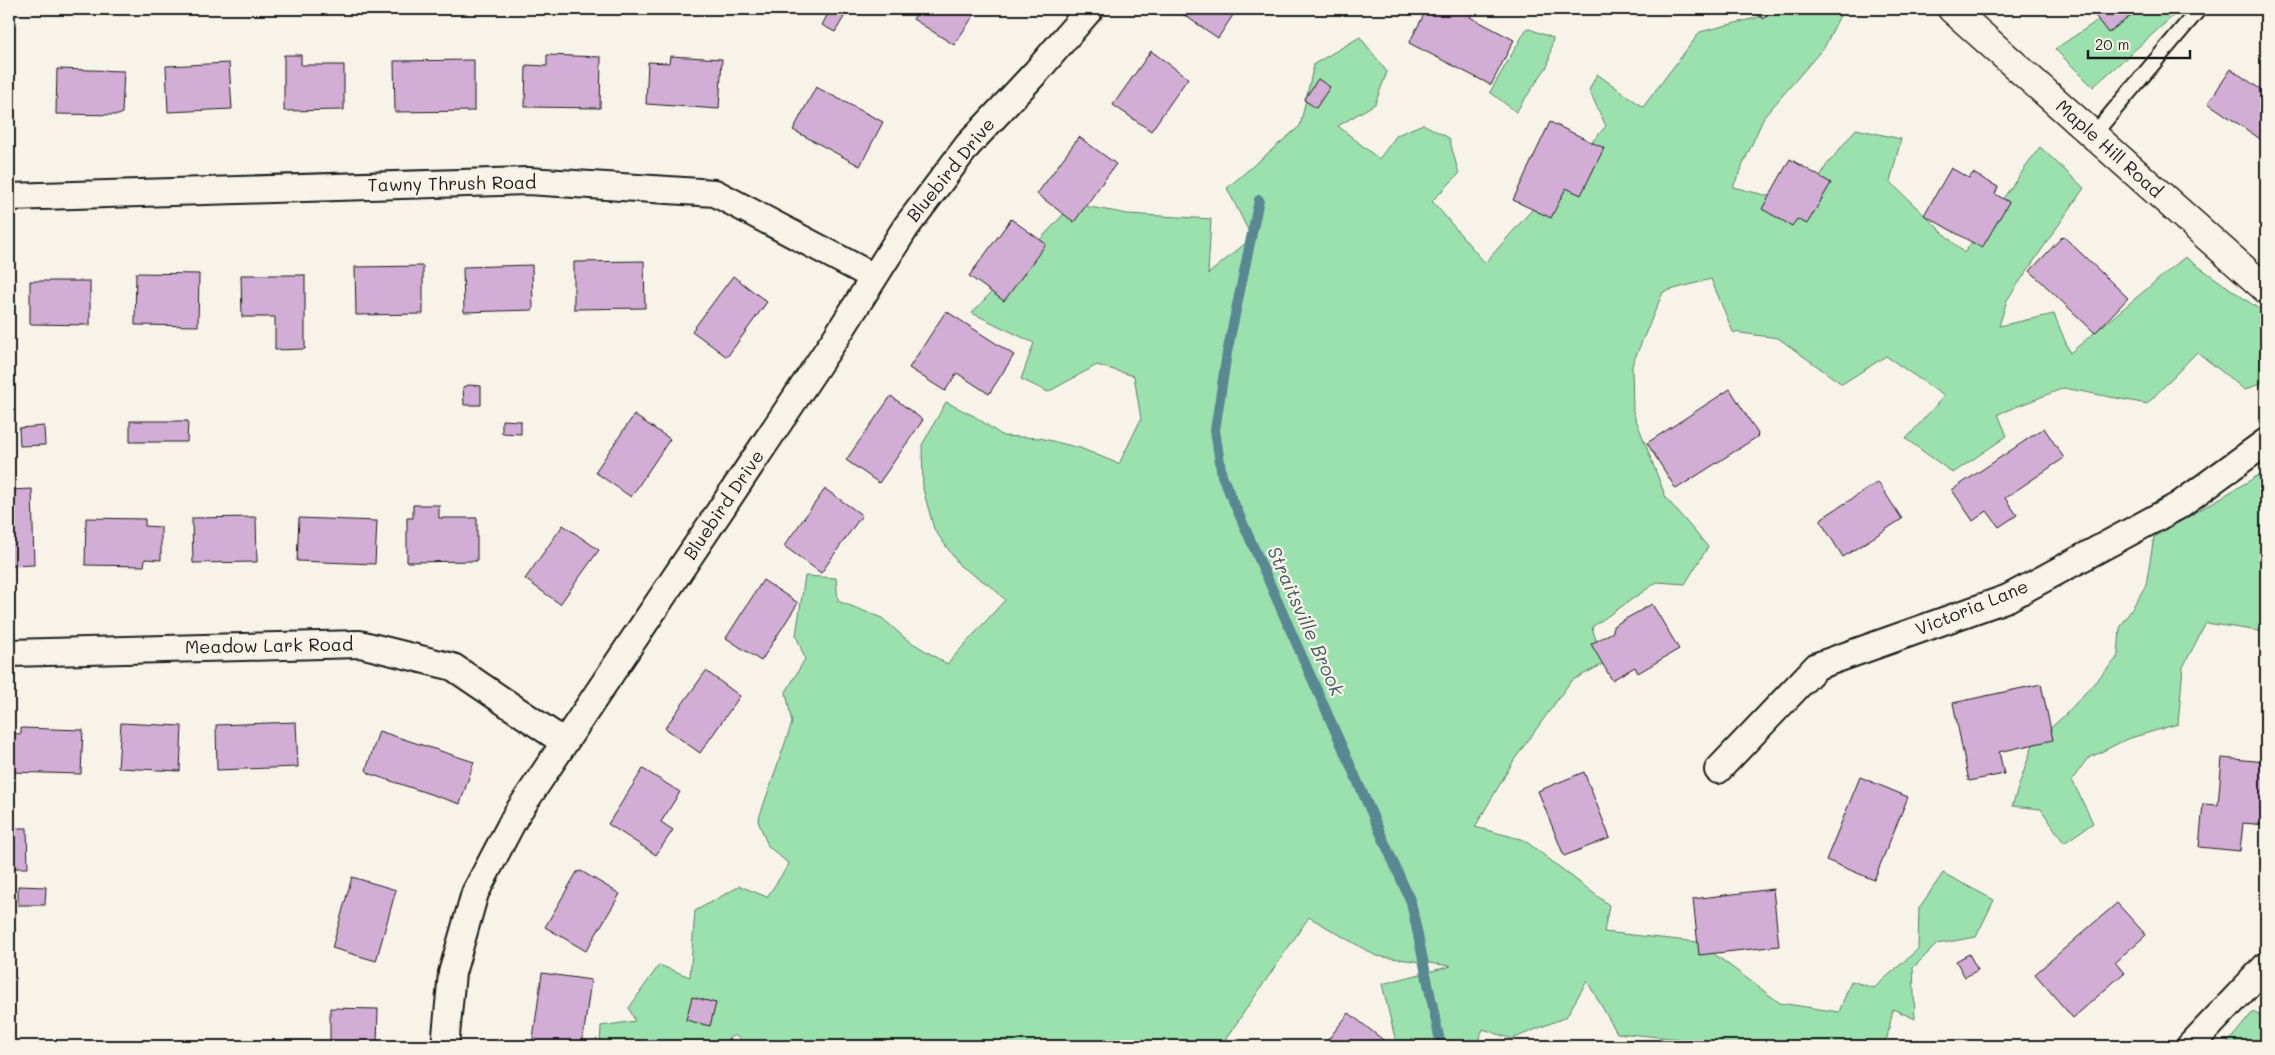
<svg xmlns="http://www.w3.org/2000/svg" width="2275" height="1055" font-family="Mali,sans-serif">
	<rect width="100%" height="100%" fill="#f7f3e8"/>
	<filter id="ink" filterUnits="userSpaceOnUse"><feTurbulence type="fractalNoise" baseFrequency=".02" numOctaves="2"/><feDisplacementMap in="SourceGraphic" scale="10" xChannelSelector="R" yChannelSelector="G"/><feConvolveMatrix kernelMatrix="1 2 1 2 8 2 1 2 1" color-interpolation-filters="sRGB"/></filter>
	<g filter="url(#ink)">
		<path fill="#9be1ae" stroke="#5c7e65" d="M 1784,9 L 1843,9 L 1825,46 L 1764,117 L 1733,187 L 1804,205 L 1826,166 L 1856,129 L 1901,139 L 1890,182 L 1964,253 L 2040,147 L 2084,188 L 2007,300 L 1999,326 L 2054,314 L 2070,353 L 2185,257 L 2266,314 L 2266,381 L 2245,390 L 2197,352 L 2147,404 L 2064,388 L 1998,414 L 2007,436 L 1953,473 L 1906,439 L 1944,396 L 1886,356 L 1842,384 L 1778,338 L 1733,332 L 1711,279 L 1663,292 L 1632,365 L 1633,412 L 1666,498 L 1708,547 L 1685,584 L 1657,582 L 1592,627 L 1603,664 L 1571,681 L 1514,760 L 1475,827 L 1524,840 L 1609,905 L 1604,932 L 1698,942 L 1780,1003 L 1839,1012 L 1851,981 L 1874,988 L 1918,949 L 1919,908 L 1943,873 L 1994,900 L 1976,937 L 1937,944 L 1913,968 L 1915,1019 L 1893,1009 L 1887,1038 L 1879,1046 L 1676,1046 L 1680,1039 L 1617,1033 L 1587,981 L 1566,1017 L 1512,1039 L 1483,1029 L 1476,1046 L 1397,1046 L 1382,984 L 1451,966 L 1376,956 L 1309,917 L 1221,1046 L 751,1046 L 734,1035 L 718,1046 L 600,1046 L 601,1026 L 635,1021 L 629,1008 L 659,965 L 690,977 L 695,911 L 740,886 L 767,897 L 789,864 L 768,846 L 758,821 L 792,723 L 786,692 L 805,659 L 796,635 L 805,576 L 836,578 L 838,601 L 882,618 L 906,639 L 947,664 L 1005,600 L 992,587 L 960,566 L 934,529 L 923,489 L 922,445 L 946,402 L 974,416 L 1003,436 L 1040,438 L 1080,448 L 1119,464 L 1141,419 L 1134,376 L 1097,365 L 1048,392 L 1021,379 L 1034,343 L 972,313 L 1073,204 L 1128,214 L 1211,219 L 1208,274 L 1252,238 L 1227,188 L 1300,126 L 1314,64 L 1360,37 L 1387,72 L 1375,104 L 1338,126 L 1379,159 L 1397,135 L 1423,124 L 1449,138 L 1459,174 L 1432,201 L 1485,263 L 1606,126 L 1589,90 L 1597,74 L 1643,107 L 1700,32 L 1783,11 Z
			M 2115,9 L 2181,9 L 2093,87 L 2055,49 Z
			M 1527,28 L 1553,38 L 1548,65 L 1516,112 L 1490,92 Z
			M 2266,471 L 2266,632 L 2206,623 L 2183,667 L 2178,724 L 2127,739 L 2087,759 L 2072,780 L 2093,823 L 2064,843 L 2041,809 L 2012,806 L 2033,744 L 2065,715 L 2118,657 L 2120,628 L 2146,585 L 2154,537 Z
			M 2253,1012 L 2266,1019 L 2266,1040 L 2262,1046 L 2225,1046 Z"/>
		<g fill="none" stroke-linecap="round" stroke-linejoin="round">
			<path stroke="#598992" stroke-width="10" d="M 1259,200 L 1227,353 L 1215,430 L 1222,476 L 1411,902 L 1441,1046"/>
		</g>
		<path fill="#d2add5" stroke="#1c1c1c" d="M 920,9 L 978,9 L 954,45 L 913,19 Z
			M 1184,9 L 1237,9 L 1218,38 L 1181,13 Z
			M 1427,9 L 1471,9 L 1474,10 L 1470,17 L 1514,40 L 1491,85 L 1409,43 Z
			M 1750,9 L 1771,9 L 1764,19 Z
			M 2090,9 L 2140,9 L 2108,33 Z
			M 830,10 L 844,17 L 835,32 L 822,25 Z
			M 1151,51 L 1188,78 L 1151,131 L 1113,105 Z
			M 284,55 L 301,55 L 301,65 L 344,65 L 344,110 L 284,111 Z
			M 547,55 L 601,57 L 600,108 L 525,107 L 526,65 L 547,66 Z
			M 670,56 L 722,59 L 719,109 L 646,104 L 648,62 L 669,63 Z
			M 474,60 L 474,111 L 395,112 L 394,61 Z
			M 229,63 L 232,109 L 168,112 L 166,66 Z
			M 57,69 L 124,71 L 122,113 L 119,115 L 56,114 Z
			M 2231,69 L 2266,93 L 2266,143 L 2208,103 Z
			M 9,71 L 11,71 L 12,117 L 9,117 Z
			M 1318,79 L 1330,87 L 1316,108 L 1304,100 Z
			M 816,87 L 883,122 L 860,166 L 793,130 Z
			M 1550,122 L 1604,148 L 1581,195 L 1566,188 L 1551,218 L 1513,200 Z
			M 1079,137 L 1116,164 L 1074,222 L 1037,194 Z
			M 1790,159 L 1831,183 L 1807,224 L 1797,219 L 1792,226 L 1762,209 Z
			M 1951,168 L 1969,178 L 1973,173 L 1998,187 L 1995,194 L 2009,202 L 1982,248 L 1924,215 Z
			M 1011,219 L 1046,244 L 1004,301 L 969,276 Z
			M 2063,236 L 2128,298 L 2095,333 L 2030,271 Z
			M 644,261 L 645,308 L 574,309 L 574,262 Z
			M 532,265 L 533,310 L 464,312 L 463,267 Z
			M 423,266 L 423,314 L 356,315 L 355,267 Z
			M 136,273 L 199,274 L 198,326 L 135,325 Z
			M 241,275 L 305,275 L 305,349 L 275,350 L 275,317 L 242,317 Z
			M 733,276 L 767,302 L 727,357 L 692,331 Z
			M 30,281 L 90,281 L 90,325 L 30,324 Z
			M 946,311 L 1014,355 L 989,394 L 957,373 L 945,391 L 909,368 Z
			M 469,385 L 481,386 L 481,405 L 464,405 L 463,387 Z
			M 1730,389 L 1758,434 L 1757,437 L 1676,489 L 1647,443 Z
			M 891,396 L 923,420 L 879,483 L 846,460 Z
			M 634,415 L 670,439 L 631,497 L 595,472 Z
			M 502,420 L 521,421 L 521,434 L 502,433 Z
			M 130,421 L 188,421 L 187,442 L 130,442 Z
			M 44,426 L 45,445 L 20,446 L 19,428 Z
			M 2044,428 L 2064,458 L 2005,498 L 2017,515 L 1999,527 L 1987,511 L 1973,521 L 1952,490 Z
			M 1878,482 L 1902,519 L 1843,557 L 1821,522 L 1822,518 Z
			M 32,489 L 34,565 L 9,566 L 9,490 Z
			M 825,489 L 862,515 L 821,573 L 784,546 Z
			M 413,505 L 439,505 L 439,518 L 477,518 L 477,561 L 407,562 L 407,518 L 413,518 Z
			M 256,517 L 257,562 L 193,563 L 192,518 Z
			M 86,518 L 145,519 L 145,526 L 161,527 L 161,560 L 145,559 L 144,566 L 85,565 Z
			M 299,518 L 377,521 L 375,564 L 297,561 Z
			M 563,525 L 599,550 L 560,604 L 525,579 Z
			M 763,580 L 798,603 L 761,661 L 726,638 Z
			M 1652,604 L 1679,649 L 1638,673 L 1635,667 L 1612,680 L 1591,644 L 1613,632 L 1613,626 Z
			M 706,671 L 740,696 L 700,753 L 665,728 Z
			M 2041,684 L 2053,740 L 1999,752 L 2004,774 L 1969,781 L 1953,703 Z
			M 296,722 L 298,767 L 217,770 L 216,725 Z
			M 121,723 L 182,726 L 180,771 L 118,768 Z
			M 21,728 L 83,730 L 81,774 L 9,772 L 9,733 L 21,734 Z
			M 379,731 L 474,762 L 460,804 L 370,774 L 366,770 Z
			M 2222,758 L 2266,762 L 2266,825 L 2243,823 L 2240,851 L 2199,847 L 2203,804 L 2218,805 Z
			M 643,769 L 680,792 L 661,822 L 673,830 L 656,855 L 608,824 Z
			M 1584,772 L 1610,838 L 1564,856 L 1538,791 Z
			M 1860,777 L 1908,797 L 1874,880 L 1826,860 Z
			M 9,828 L 27,828 L 28,868 L 9,868 Z
			M 581,871 L 620,894 L 586,951 L 545,927 L 577,872 Z
			M 352,877 L 396,890 L 376,961 L 332,948 Z
			M 18,886 L 46,887 L 45,905 L 18,905 Z
			M 1773,889 L 1779,946 L 1699,955 L 1693,899 Z
			M 2117,903 L 2146,935 L 2115,962 L 2124,973 L 2073,1018 L 2035,974 Z
			M 1969,954 L 1978,970 L 1965,977 L 1956,961 Z
			M 542,973 L 591,980 L 582,1046 L 532,1046 Z
			M 692,997 L 716,1003 L 710,1026 L 686,1020 Z
			M 330,1008 L 378,1009 L 377,1046 L 295,1046 L 295,1041 L 330,1042 Z
			M 1349,1013 L 1387,1043 L 1388,1046 L 1323,1046 Z"/>
		<g fill="none" stroke-linecap="round" stroke-linejoin="round">
			<defs>
				<path id="service" d="M 2094,134 L 2199,9"/>
				<path id="minor" d="M 9,197 L 528,181 L 715,193 L 874,277
					M 9,653 L 360,644 L 453,667 L 564,742
					M 1718,770 L 1817,666 L 2008,598 L 2178,506 L 2266,442
					M 445,1046 L 452,973 L 475,893 L 516,815 L 837,336 L 906,227 L 968,145 L 1037,71 L 1090,9
					M 2190,1046 L 2266,966"/>
				<path id="tertiary" d="M 1952,9 L 2266,289"/>
			</defs>
			<use href="#service" stroke="#1c1c1c" stroke-width="18"/>
			<use href="#minor" stroke="#1c1c1c" stroke-width="30"/>
			<use href="#tertiary" stroke="#1c1c1c" stroke-width="31"/>
			<use href="#service" stroke="#f7f3e8" stroke-width="14"/>
			<use href="#minor" stroke="#f7f3e8" stroke-width="26"/>
			<use href="#tertiary" stroke="#f7f3e8" stroke-width="28"/>
		</g>
	</g>
	<g text-anchor="middle" stroke-width="4.5" stroke-linejoin="round" paint-order="stroke">
		<g font-size="18" fill="#1c1c1c" stroke="#f7f3e8">
			<text transform="translate(2109 149) rotate(42)" y="6">Maple Hill Road</text>
			<text transform="translate(951 170) rotate(-51)" y="6">Bluebird Drive</text>
			<text transform="translate(452 184) rotate(-1)" y="6">Tawny Thrush Road</text>
			<text transform="translate(724 505) rotate(-56)" y="6">Bluebird Drive</text>
			<text transform="translate(1972 608) rotate(-22)" y="6">Victoria Lane</text>
			<text transform="translate(269 646) rotate(-1)" y="6">Meadow Lark Road</text>
		</g>
		<g font-size="19" font-style="italic" fill="#405b61" stroke="#f7f3e8">
			<text transform="translate(1306 621) rotate(66)" y="7">Straitsville Brook</text>
		</g>
	</g>
	<rect width="2275" height="1055" fill="none" stroke="#f7f3e8" stroke-width="30"/>
	<rect x="15" y="15" width="2245" height="1025" fill="none" stroke="#1c1c1c" stroke-width="2" filter="url(#ink)"/>
	<path d="M2088 50v8h102v-8" fill="none" stroke="#1c1c1c" stroke-width="2.5"/>
	<text x="2095" y="50" font-size="15" fill="#1c1c1c" stroke="#f7f3e8" stroke-width="4" paint-order="stroke">20 m</text>
</svg>
